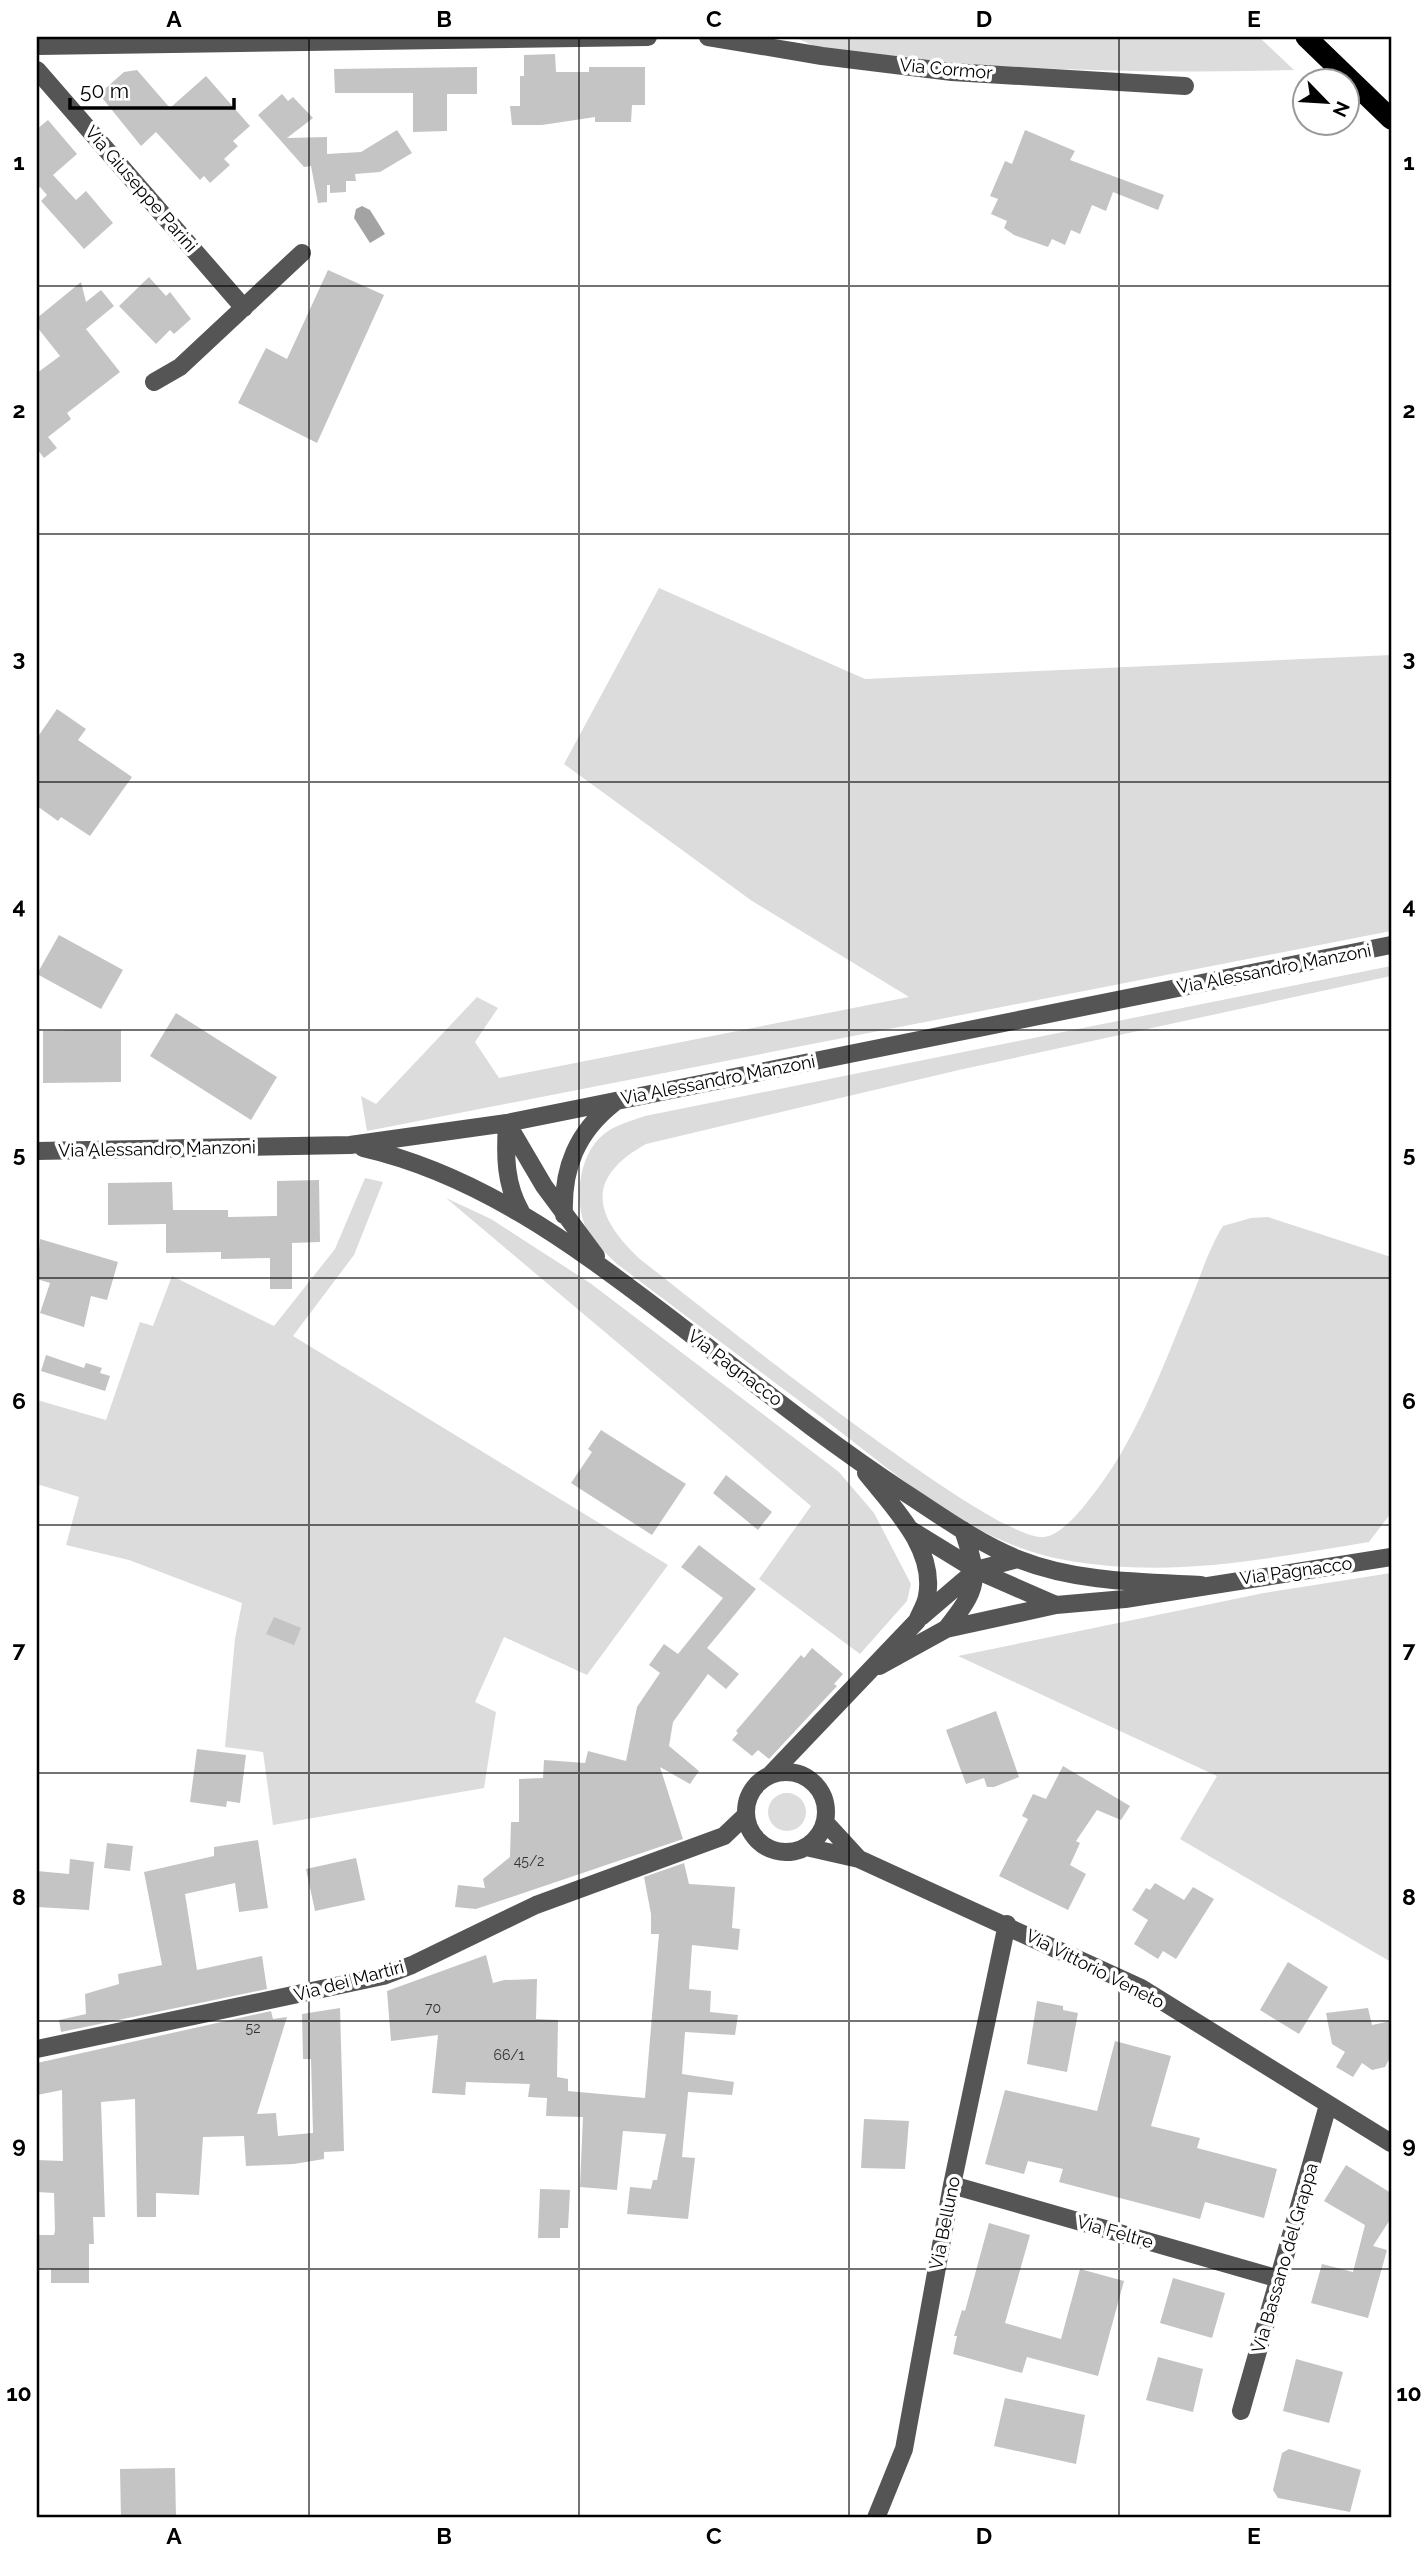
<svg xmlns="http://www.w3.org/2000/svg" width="1428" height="2555" font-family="Raleway,sans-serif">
	<rect width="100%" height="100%" fill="#fff"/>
	<path fill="#dcdcdc" d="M 794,37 L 1259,37 L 1294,70 C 1136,74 978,70 821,49 Z
		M 659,588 L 865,679 L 1391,655 L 1391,931 L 367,1131 L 361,1096 L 376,1104 L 477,997 L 498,1008 L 475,1042 L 499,1078 L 909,997 L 752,901 L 564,764 Z
		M 1391,966 L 1391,976 L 959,1070 L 646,1144 C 583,1179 595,1217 641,1260 C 697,1303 995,1544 1044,1537 C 1059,1536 1079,1513 1088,1501 C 1136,1443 1162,1368 1191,1299 C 1201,1275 1209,1248 1223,1226 L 1251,1218 L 1268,1217 L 1391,1257 L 1391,1513 L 1369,1542 C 1265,1559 1170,1579 1065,1560 C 971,1543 898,1475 825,1420 C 755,1368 686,1316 617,1264 C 606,1253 591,1241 585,1226 C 574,1198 579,1154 604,1134 C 615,1125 631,1121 645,1116 Z
		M 365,1178 L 383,1182 L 354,1255 L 293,1336 L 668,1565 L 587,1675 L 504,1637 L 475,1702 L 496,1712 L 484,1788 L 273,1825 L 263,1752 L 225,1747 L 235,1639 L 242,1603 L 129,1560 L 66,1545 L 79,1497 L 37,1484 L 37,1400 L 106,1420 L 140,1322 L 153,1326 L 172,1276 L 274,1326 L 335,1249 Z
		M 446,1198 L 491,1219 L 590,1283 L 839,1472 L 874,1513 L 911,1584 L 907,1601 L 860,1654 L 759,1579 L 811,1506 Z
		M 1391,1573 L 1391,1962 L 1180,1839 L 1217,1776 L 958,1656 L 1264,1593 Z
		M768 1812a19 19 0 1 1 38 0a19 19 0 1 1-38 0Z"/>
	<path fill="#a3a3a3" d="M 362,206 L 370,210 L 385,234 L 370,243 L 354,218 L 356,209 Z"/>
	<path fill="#c4c4c4" d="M 555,54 L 556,72 L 589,72 L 589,67 L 645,67 L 645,105 L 632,105 L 631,122 L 595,122 L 595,117 L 542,125 L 512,125 L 510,106 L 520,106 L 520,76 L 524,76 L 524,55 Z
		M 477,67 L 477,94 L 447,94 L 447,131 L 413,132 L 413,93 L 335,93 L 334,69 Z
		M 137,70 L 170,108 L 206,76 L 250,126 L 233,141 L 238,146 L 224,159 L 230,165 L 210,183 L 204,176 L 200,180 L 156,132 L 141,146 L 99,94 L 124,72 Z
		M 282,94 L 288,101 L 293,97 L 313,118 L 287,138 L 327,137 L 327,154 L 361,152 L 397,130 L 412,153 L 380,172 L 355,174 L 356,181 L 346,181 L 346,192 L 330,193 L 330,185 L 327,185 L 327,202 L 318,203 L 311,166 L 304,167 L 258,115 Z
		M 48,120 L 77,154 L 53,175 L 76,200 L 86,191 L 113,223 L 84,249 L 41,201 L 47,195 L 40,187 L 37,189 L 37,129 Z
		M 1025,130 L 1075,151 L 1070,160 L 1164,195 L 1158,210 L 1113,192 L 1106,211 L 1092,205 L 1080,234 L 1071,230 L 1065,245 L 1052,239 L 1048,247 L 1014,235 L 1004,228 L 1007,221 L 991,214 L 998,199 L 990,196 L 1005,161 L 1012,164 Z
		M 328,270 L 384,295 L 317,443 L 238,403 L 266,348 L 287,359 Z
		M 149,277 L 166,296 L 170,292 L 191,319 L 174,334 L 170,330 L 156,344 L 119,306 Z
		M 81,282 L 86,302 L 101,290 L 114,306 L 86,329 L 120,372 L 67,413 L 71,419 L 48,437 L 57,448 L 44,458 L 37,449 L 37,373 L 60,356 L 37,327 L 37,318 Z
		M 57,709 L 86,729 L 78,740 L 132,777 L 90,836 L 61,817 L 58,821 L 37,806 L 37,738 Z
		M 59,935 L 123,970 L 101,1009 L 37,974 Z
		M 176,1013 L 277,1077 L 251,1120 L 150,1056 Z
		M 76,1030 L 121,1030 L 121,1082 L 43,1083 L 43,1031 Z
		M 319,1180 L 320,1242 L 292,1243 L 292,1289 L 270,1289 L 270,1258 L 221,1259 L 221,1252 L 166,1253 L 166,1224 L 108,1225 L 108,1183 L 172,1182 L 173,1210 L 228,1210 L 228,1217 L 277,1216 L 277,1181 Z
		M 40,1239 L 118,1262 L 107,1300 L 91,1296 L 84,1327 L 40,1313 L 50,1283 L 37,1279 Z
		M 46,1355 L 84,1368 L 86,1363 L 102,1368 L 100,1373 L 110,1376 L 105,1391 L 41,1371 Z
		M 601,1430 L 686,1484 L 652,1535 L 571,1483 L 592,1452 L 588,1449 Z
		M 726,1475 L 772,1512 L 758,1530 L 713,1493 Z
		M 699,1545 L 756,1589 L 707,1648 L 739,1674 L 726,1689 L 708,1674 L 673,1722 L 669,1746 L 699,1771 L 690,1784 L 660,1767 L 683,1839 L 476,1909 L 455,1907 L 458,1885 L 485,1888 L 483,1879 L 510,1857 L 511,1822 L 519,1822 L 519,1779 L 543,1778 L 544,1760 L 585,1763 L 588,1751 L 626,1761 L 637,1707 L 660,1673 L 649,1665 L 664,1644 L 678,1654 L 723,1598 L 681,1567 Z
		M 274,1617 L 301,1628 L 294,1645 L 266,1634 Z
		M 812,1648 L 843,1674 L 834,1684 L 837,1686 L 769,1759 L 758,1750 L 752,1756 L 732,1740 L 738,1733 L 736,1731 L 801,1655 L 804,1658 Z
		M 996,1711 L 1019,1777 L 994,1787 L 987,1787 L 984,1778 L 966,1784 L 946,1730 Z
		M 197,1749 L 246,1755 L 240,1803 L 227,1801 L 226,1807 L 190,1802 Z
		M 1063,1766 L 1130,1806 L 1121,1820 L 1097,1810 L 1076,1841 L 1080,1843 L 1070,1865 L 1086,1874 L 1068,1910 L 999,1876 L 1028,1819 L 1022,1816 L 1033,1794 L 1046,1799 Z
		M 258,1840 L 268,1908 L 239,1912 L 235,1883 L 185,1894 L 197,1970 L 262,1956 L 267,1989 L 61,2032 L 59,2020 L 86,2014 L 85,1994 L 119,1984 L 118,1974 L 162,1965 L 144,1872 L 214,1856 L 214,1847 Z
		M 107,1843 L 133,1846 L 130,1871 L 104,1868 Z
		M 356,1858 L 365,1900 L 315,1911 L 306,1869 Z
		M 70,1859 L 94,1862 L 89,1910 L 37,1907 L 37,1871 L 69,1874 Z
		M 684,1863 L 689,1884 L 735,1887 L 732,1928 L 740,1929 L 738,1950 L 692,1945 L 689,1989 L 711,1991 L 710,2012 L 738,2015 L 735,2035 L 685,2032 L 682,2074 L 734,2082 L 732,2095 L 688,2092 L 682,2157 L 695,2158 L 688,2219 L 627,2214 L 630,2187 L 651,2189 L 653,2180 L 657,2180 L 666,2134 L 623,2131 L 617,2190 L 580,2187 L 583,2117 L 546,2116 L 547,2098 L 528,2097 L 530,2084 L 466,2082 L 465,2095 L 432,2093 L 438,2035 L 391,2041 L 387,1991 L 486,1955 L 493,1983 L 504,1980 L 537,1979 L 536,2019 L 558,2020 L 557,2077 L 568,2079 L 568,2091 L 645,2098 L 659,1934 L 651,1934 L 651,1914 L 644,1877 Z
		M 1155,1883 L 1184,1900 L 1193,1887 L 1214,1899 L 1176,1959 L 1163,1951 L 1158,1959 L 1134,1944 L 1148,1920 L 1132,1910 L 1146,1888 L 1150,1890 Z
		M 1288,1962 L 1328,1987 L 1299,2034 L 1260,2010 Z
		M 1037,2001 L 1063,2006 L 1063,2010 L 1078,2013 L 1067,2072 L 1027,2064 Z
		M 340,2008 L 344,2151 L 324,2152 L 324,2159 L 294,2164 L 246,2166 L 244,2136 L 203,2137 L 199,2195 L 156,2193 L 156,2217 L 137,2217 L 135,2099 L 101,2102 L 105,2217 L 93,2217 L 94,2244 L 89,2244 L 89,2283 L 51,2283 L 51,2269 L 37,2270 L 37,2235 L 54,2235 L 55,2230 L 54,2193 L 37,2192 L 37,2160 L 63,2161 L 62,2090 L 37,2095 L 37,2063 L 271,2011 L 273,2019 L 287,2017 L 257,2114 L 276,2113 L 278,2136 L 313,2133 L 311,2059 L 303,2059 L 302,2014 Z
		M 1368,2008 L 1372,2025 L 1391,2021 L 1391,2056 L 1385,2067 L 1372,2070 L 1362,2063 L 1353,2077 L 1336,2067 L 1345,2052 L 1332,2044 L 1326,2013 Z
		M 1115,2041 L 1171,2056 L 1151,2126 L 1200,2138 L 1197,2148 L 1277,2169 L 1264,2218 L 1205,2202 L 1200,2219 L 1059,2182 L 1063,2169 L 1028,2161 L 1024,2174 L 985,2164 L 1005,2090 L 1097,2111 Z
		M 864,2119 L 909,2121 L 905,2169 L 861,2168 Z
		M 1346,2165 L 1391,2193 L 1391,2218 L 1373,2246 L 1387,2250 L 1368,2318 L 1311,2303 L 1322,2264 L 1353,2272 L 1365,2225 L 1324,2201 Z
		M 540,2189 L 570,2190 L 568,2228 L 560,2228 L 560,2238 L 538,2238 Z
		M 989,2223 L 1030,2235 L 1005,2323 L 1061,2339 L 1080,2269 L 1124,2281 L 1098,2376 L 1027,2357 L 1022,2373 L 953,2354 L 957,2336 L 954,2336 L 962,2310 L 965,2311 Z
		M 1173,2278 L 1225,2293 L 1212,2338 L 1160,2323 Z
		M 1158,2357 L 1203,2369 L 1193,2412 L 1146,2400 Z
		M 1296,2359 L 1343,2372 L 1329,2423 L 1283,2411 Z
		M 1005,2398 L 1085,2415 L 1076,2464 L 994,2446 Z
		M 1289,2449 L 1361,2470 L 1350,2512 L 1278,2498 L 1273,2490 L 1282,2453 Z
		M 175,2468 L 176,2518 L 121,2518 L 120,2469 Z"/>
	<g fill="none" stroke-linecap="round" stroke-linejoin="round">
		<path stroke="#555" stroke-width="18" d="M 708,37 L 822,56 L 952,72 L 1185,86
			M 37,46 L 648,37
			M 37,70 L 244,308
			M 154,382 L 180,367 L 302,253
			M 507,1123 L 544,1186 L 596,1256
			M 507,1124 C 505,1155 505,1184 521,1212
			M 363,1148 C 477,1174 571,1243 662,1312 C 742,1373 820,1437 904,1492 C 941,1516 978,1543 1018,1559 C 1076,1582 1140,1582 1201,1585
			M 37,1151 L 350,1145 L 507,1123 L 1391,945
			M 564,1215 C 562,1168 577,1132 614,1103
			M 911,1530 L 976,1570 L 1056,1605 L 1125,1599 L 1391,1557
			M 921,1617 L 976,1570 L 1018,1559
			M 946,1629 C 979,1587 980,1581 963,1530
			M 879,1666 L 946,1629 L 1056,1605
			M746 1812a40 40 0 1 1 80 0a40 40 0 1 1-80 0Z
			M 771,1774 L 917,1621 C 920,1613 926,1604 927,1596 C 936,1549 893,1507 866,1473
			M 825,1822 L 859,1859
			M 806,1847 L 859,1859 L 1141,1988 L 1391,2143
			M 37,2049 L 383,1976 L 412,1965 L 536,1905 L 724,1836 L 746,1815
			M 952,2185 L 1279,2279
			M 1241,2411 L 1328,2105
			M 876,2518 L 904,2449 L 952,2185 L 1007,1924"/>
		<path stroke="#000" stroke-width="21" d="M 1306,37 L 1391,119"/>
	</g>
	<path fill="none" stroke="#000" stroke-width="2" stroke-opacity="0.55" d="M 309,37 L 309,2518M 579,37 L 579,2518M 849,37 L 849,2518M 1119,37 L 1119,2518M 37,286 L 1391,286M 37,534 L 1391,534M 37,782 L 1391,782M 37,1030 L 1391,1030M 37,1278 L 1391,1278M 37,1525 L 1391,1525M 37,1773 L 1391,1773M 37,2021 L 1391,2021M 37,2269 L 1391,2269"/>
	<g text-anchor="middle" stroke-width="7" stroke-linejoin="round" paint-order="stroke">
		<g font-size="14" fill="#313131">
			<text x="529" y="1866">45/2</text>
			<text x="433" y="2013">70</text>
			<text x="253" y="2033">52</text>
			<text x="509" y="2060">66/1</text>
		</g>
		<g font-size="18" fill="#000" stroke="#fff">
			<text transform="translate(946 69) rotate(5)" y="6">Via Cormor</text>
			<text transform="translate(141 189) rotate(49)" y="6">Via Giuseppe Parini</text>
			<text transform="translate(1274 969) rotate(-11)" y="6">Via Alessandro Manzoni</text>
			<text transform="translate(718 1080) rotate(-11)" y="6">Via Alessandro Manzoni</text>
			<text transform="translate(157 1149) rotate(-1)" y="6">Via Alessandro Manzoni</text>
			<text transform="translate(735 1368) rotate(37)" y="6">Via Pagnacco</text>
			<text transform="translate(1296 1571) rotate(-8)" y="6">Via Pagnacco</text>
			<text transform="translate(1095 1969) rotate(27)" y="6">Via Vittorio Veneto</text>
			<text transform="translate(349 1981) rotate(-15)" y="6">Via dei Martiri</text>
			<text transform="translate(945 2223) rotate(-79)" y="6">Via Belluno</text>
			<text transform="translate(1115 2232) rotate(16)" y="6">Via Feltre</text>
			<text transform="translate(1285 2258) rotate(-74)" y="6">Via Bassano del Grappa</text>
		</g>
	</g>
	<rect width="1428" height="2555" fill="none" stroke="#ffffff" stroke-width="77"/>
	<g transform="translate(1326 102) rotate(115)"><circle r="33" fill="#ffffff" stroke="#999999" stroke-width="2"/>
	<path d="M0-5L12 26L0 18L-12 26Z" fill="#000000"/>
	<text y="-10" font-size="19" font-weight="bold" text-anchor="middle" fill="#000000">N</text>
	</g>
	<path d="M70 98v10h164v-10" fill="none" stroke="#000000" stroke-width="3.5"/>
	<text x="80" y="98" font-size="21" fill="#000000" stroke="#ffffff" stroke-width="5" paint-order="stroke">50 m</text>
	<rect x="38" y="38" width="1352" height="2478" fill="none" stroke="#000" stroke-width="2.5"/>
	<g font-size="23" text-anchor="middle" font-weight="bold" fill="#000">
		<text x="174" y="27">A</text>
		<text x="444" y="27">B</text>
		<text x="714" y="27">C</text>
		<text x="984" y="27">D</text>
		<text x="1254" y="27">E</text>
		<text x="19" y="170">1</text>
		<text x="1409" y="170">1</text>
		<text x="19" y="418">2</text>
		<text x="1409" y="418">2</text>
		<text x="19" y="666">3</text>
		<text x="1409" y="666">3</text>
		<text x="19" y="914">4</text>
		<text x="1409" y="914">4</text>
		<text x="19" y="1162">5</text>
		<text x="1409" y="1162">5</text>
		<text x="19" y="1409">6</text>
		<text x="1409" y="1409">6</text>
		<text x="19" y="1657">7</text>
		<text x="1409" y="1657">7</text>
		<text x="19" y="1905">8</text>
		<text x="1409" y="1905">8</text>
		<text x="19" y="2153">9</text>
		<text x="1409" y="2153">9</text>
		<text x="19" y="2401">10</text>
		<text x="1409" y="2401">10</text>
		<text x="174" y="2544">A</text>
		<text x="444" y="2544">B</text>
		<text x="714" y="2544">C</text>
		<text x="984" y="2544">D</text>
		<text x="1254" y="2544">E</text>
	</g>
</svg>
